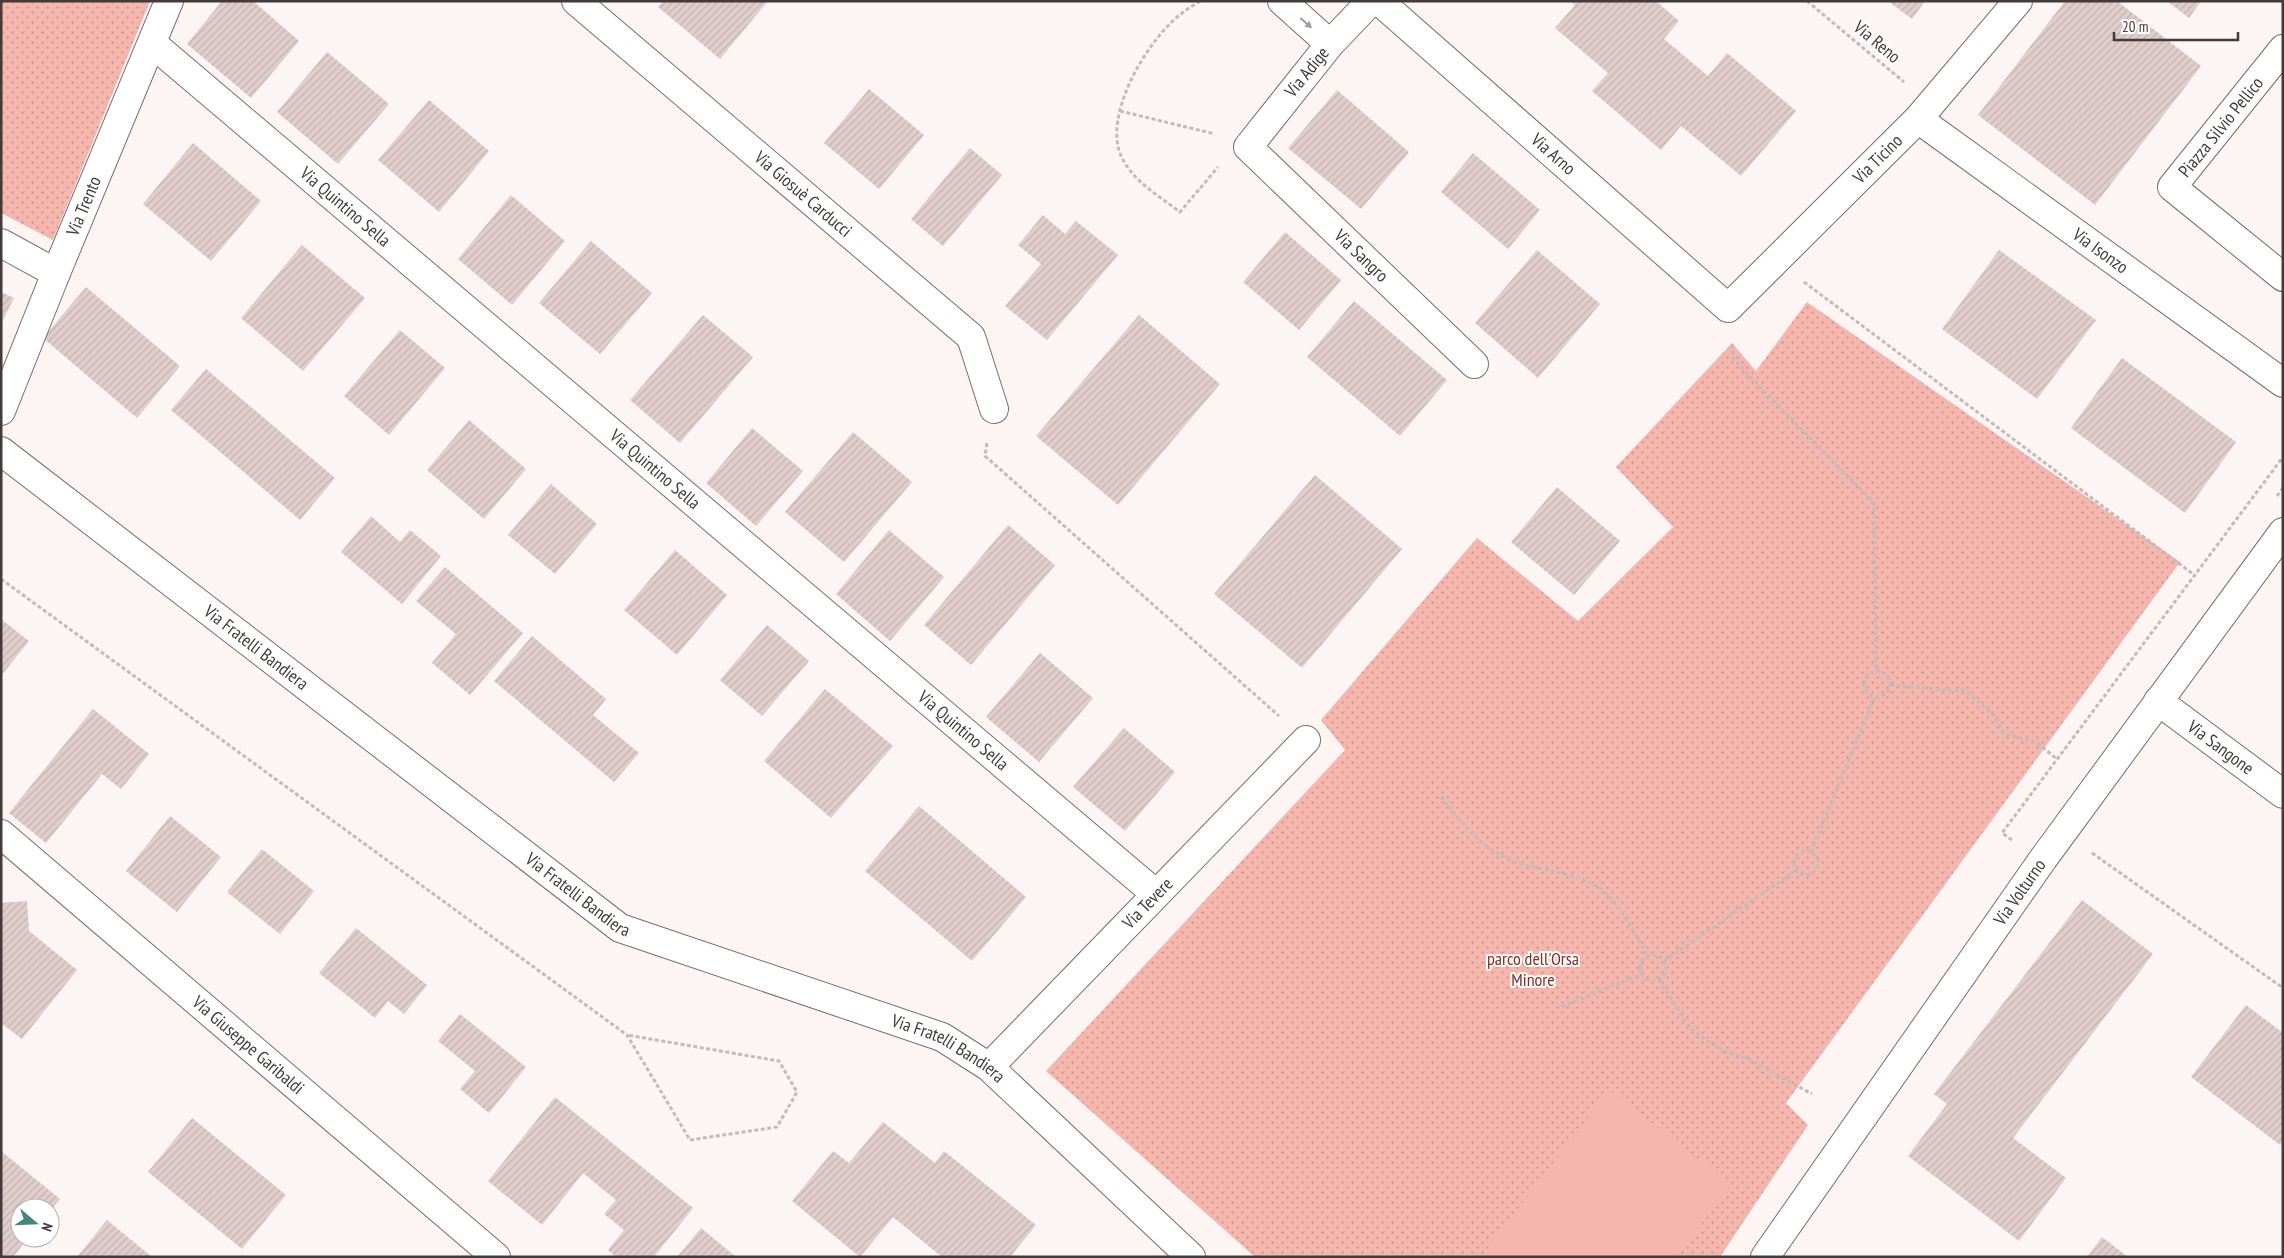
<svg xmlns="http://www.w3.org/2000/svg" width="2284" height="1258" font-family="'PT Sans Narrow',sans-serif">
	<defs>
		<pattern id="park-dots" width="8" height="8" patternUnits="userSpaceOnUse" patternTransform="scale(1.25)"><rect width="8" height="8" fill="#f5b6ad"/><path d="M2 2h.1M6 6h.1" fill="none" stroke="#c8958e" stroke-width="1.8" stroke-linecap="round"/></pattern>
		<pattern id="building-hatch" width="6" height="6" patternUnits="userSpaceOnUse" patternTransform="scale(1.25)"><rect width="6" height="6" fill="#e1cecc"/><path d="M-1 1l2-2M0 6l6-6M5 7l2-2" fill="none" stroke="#c2b2b0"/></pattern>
	</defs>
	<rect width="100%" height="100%" fill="#fcf5f3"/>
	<path fill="url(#park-dots)" d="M 1,1 L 150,1 L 53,240 L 1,213 Z
		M 1807,302 L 2180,562 L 1786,1103 L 1808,1125 L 1720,1257 L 1255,1257 L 1046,1071 L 1345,750 L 1321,720 L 1477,538 L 1578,621 L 1673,527 L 1616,467 L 1732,343 L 1756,371 Z"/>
	<path fill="#f5b6ad" d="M 1609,1090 L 1731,1184 L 1676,1257 L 1481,1257 Z"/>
	<path fill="url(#building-hatch)" d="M 222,1 L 253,1 L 299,41 L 251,98 L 187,44 Z
		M 663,1 L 768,1 L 720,59 L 658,7 Z
		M 1570,1 L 1656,1 L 1679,21 L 1664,39 L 1708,76 L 1727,53 L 1796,111 L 1741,176 L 1681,126 L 1661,150 L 1592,91 L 1608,73 L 1555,28 L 1575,5 Z
		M 1888,1 L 1925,1 L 1912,19 Z
		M 2065,1 L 2117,1 L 2201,66 L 2095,205 L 1978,115 Z
		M 2167,1 L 2201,1 L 2189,18 Z
		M 327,52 L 389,104 L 338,164 L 277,112 Z
		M 869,89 L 924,135 L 879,189 L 824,143 Z
		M 1337,90 L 1409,152 L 1361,209 L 1288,148 Z
		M 429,100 L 489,151 L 439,212 L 378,160 Z
		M 193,143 L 261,201 L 211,261 L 143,204 Z
		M 970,148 L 1002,175 L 943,246 L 911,219 Z
		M 1473,153 L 1540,210 L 1508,249 L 1441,192 Z
		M 511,195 L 565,241 L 512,305 L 458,259 Z
		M 1043,215 L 1065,234 L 1076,221 L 1118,255 L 1047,340 L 1005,306 L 1041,264 L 1018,245 Z
		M 1285,232 L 1341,280 L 1299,330 L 1243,282 Z
		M 591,241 L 652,293 L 600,354 L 539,303 Z
		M 302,245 L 365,298 L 303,371 L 241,318 Z
		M 1537,250 L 1600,304 L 1538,378 L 1475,323 Z
		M 1999,250 L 2096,320 L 2037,399 L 1942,329 Z
		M 86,287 L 180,366 L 137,418 L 43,338 Z
		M 1,292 L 14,298 L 1,324 Z
		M 1354,301 L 1447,380 L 1400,436 L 1307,357 Z
		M 703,315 L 753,357 L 680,443 L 630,400 Z
		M 1139,315 L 1220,384 L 1118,505 L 1036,436 Z
		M 400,330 L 445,368 L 389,435 L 344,396 Z
		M 2122,358 L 2236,442 L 2185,513 L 2071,428 Z
		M 206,369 L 335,478 L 300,520 L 171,410 Z
		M 469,420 L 526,469 L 484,519 L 427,470 Z
		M 752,428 L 803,471 L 756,526 L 706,483 Z
		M 853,432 L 912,482 L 844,562 L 785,512 Z
		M 1315,475 L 1402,549 L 1302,668 L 1214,594 Z
		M 551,484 L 597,524 L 555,574 L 508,535 Z
		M 1557,487 L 1620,541 L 1574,595 L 1511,542 Z
		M 371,516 L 400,542 L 410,530 L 441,556 L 402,604 L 341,552 Z
		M 1008,525 L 1055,565 L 971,665 L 924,625 Z
		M 889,530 L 944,577 L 890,641 L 836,594 Z
		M 675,550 L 727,595 L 677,655 L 624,610 Z
		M 445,567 L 523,633 L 470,695 L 432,663 L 456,634 L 416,601 Z
		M 1,619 L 29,641 L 1,676 Z
		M 767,625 L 809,661 L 762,716 L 720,680 Z
		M 532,636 L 606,699 L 593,715 L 639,753 L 614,782 L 494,681 Z
		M 1040,653 L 1093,698 L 1039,762 L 986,717 Z
		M 825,689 L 893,746 L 831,818 L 764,761 Z
		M 93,709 L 149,754 L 121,789 L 102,774 L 46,843 L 9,813 Z
		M 1124,728 L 1175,772 L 1125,831 L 1073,787 Z
		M 919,806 L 1026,897 L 972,961 L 865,871 Z
		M 170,816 L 221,857 L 177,912 L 126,871 Z
		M 262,849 L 314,891 L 280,934 L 227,892 Z
		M 2082,900 L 2153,954 L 2013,1138 L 2066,1178 L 2019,1241 L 1908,1156 L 1947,1104 L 1934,1094 Z
		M 27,901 L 29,931 L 77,970 L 22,1039 L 1,1023 L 1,903 Z
		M 356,928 L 427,985 L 404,1014 L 388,1001 L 375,1018 L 319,973 Z
		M 2246,1005 L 2283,1033 L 2283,1141 L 2280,1145 L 2191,1077 Z
		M 460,1014 L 526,1067 L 489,1113 L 460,1089 L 475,1071 L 438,1041 Z
		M 555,1097 L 693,1208 L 654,1257 L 616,1257 L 608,1250 L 624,1230 L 604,1214 L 616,1200 L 583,1173 L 542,1225 L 488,1181 Z
		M 192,1118 L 286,1195 L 242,1249 L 148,1172 Z
		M 883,1122 L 935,1163 L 944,1151 L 1036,1225 L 1010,1257 L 942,1257 L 893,1217 L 860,1257 L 792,1201 L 833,1151 L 849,1163 Z
		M 1,1151 L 60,1199 L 50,1211 L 50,1208 L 20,1208 L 20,1238 L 28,1238 L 13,1257 L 1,1256 Z
		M 107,1220 L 152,1257 L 77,1257 Z
		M 701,1228 L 736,1257 L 677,1257 Z
		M 2102,1237 L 2128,1257 L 2087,1257 Z"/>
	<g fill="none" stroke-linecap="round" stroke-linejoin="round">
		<defs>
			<g id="street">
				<path id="s1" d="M 576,1 L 971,337 L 994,409"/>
				<path d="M 1282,1 L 1330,44"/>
				<path id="s2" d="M 1371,1 L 1330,44 L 1248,147 L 1474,364"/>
				<path id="s3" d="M 1379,1 L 1728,308 L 1918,119 L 2018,1"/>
				<path id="s4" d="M 153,44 L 1156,894"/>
				<path d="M 2283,49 L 2172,187 L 2283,277"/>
				<path id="s5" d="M 1918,119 L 2283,383"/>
				<path d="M 1,243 L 56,273"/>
				<path id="s6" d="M 1,411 L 56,273 L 169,1"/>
				<path id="s7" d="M 1,451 L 620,928 L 942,1037 L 989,1067 L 1191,1257"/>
				<path id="s8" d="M 2158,701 L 2283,794"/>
				<path id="s9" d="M 1,834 L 496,1257"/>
				<path id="s10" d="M 989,1067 L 1306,740"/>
				<path id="s11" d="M 1765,1257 L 2043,859 L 2283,532"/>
			</g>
		</defs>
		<use href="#street" stroke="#7c6c6a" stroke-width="30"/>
		<path stroke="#c2bbb9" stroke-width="3" stroke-dasharray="4 2.5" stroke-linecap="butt" d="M 1200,1 C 1194,5 1187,9 1181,14 C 1148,39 1101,116 1122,158 C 1134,182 1159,196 1180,212 L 1218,167
			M 1807,1 L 1904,82
			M 1120,111 L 1215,134
			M 1804,282 L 2193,574
			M 1732,344 L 1734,360 L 1874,503 L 1876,671
			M 987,443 L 985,456 L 1279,716
			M 2277,496 L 2283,488
			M 1,579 L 627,1035 L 690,1140 L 777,1127 L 797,1092 L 779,1061 L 627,1035
			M1864 684a13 13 0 1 1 26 0a13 13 0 1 1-26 0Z
			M 1890,685 L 1953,691 L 1964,690 L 1994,715 L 2005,734 L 2036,742 L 2057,759
			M 1441,797 C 1463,824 1483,851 1518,863 C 1546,872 1578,872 1602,890 C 1620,904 1637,937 1648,957
			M 2012,840 L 2002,833 L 2283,457
			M1794 863a12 12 0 1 1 24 0a12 12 0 1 1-24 0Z
			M 1811,852 L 1875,697
			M 2092,853 L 2283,988
			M1640 968a13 13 0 1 1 26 0a13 13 0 1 1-26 0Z
			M 1664,961 L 1797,870
			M 1659,980 L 1690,1028 L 1706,1040 L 1724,1051 L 1748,1059 L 1812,1094
			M 1562,1007 L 1641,974"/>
		<use href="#street" stroke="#fff" stroke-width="28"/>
	</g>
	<defs><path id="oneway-solid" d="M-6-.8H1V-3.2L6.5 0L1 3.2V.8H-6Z" transform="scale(1.25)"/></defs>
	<use fill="#a09d9c" href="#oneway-solid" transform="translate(1306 23) rotate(41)"/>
	<g text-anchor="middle" stroke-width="4" stroke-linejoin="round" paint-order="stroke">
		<g font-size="18" fill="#423b39" stroke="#fff">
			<text transform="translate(1877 42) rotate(40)" y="6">Via Reno</text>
			<text transform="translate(1307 72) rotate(-51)" y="6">Via Adige</text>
			<text transform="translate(2221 127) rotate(-51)" y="6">Piazza Silvio Pellico</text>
			<text dy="6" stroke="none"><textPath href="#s3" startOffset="232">Via Arno</textPath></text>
			<text dy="6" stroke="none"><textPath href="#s3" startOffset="676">Via Ticino</textPath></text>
			<text dy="6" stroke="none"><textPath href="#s1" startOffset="298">Via Giosuè Carducci</textPath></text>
			<text dy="6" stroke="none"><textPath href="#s6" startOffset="221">Via Trento</textPath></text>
			<text dy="6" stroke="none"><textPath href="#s4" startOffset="252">Via Quintino Sella</textPath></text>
			<text dy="6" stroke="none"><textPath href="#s5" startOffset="225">Via Isonzo</textPath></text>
			<text dy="6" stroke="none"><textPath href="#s2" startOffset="348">Via Sangro</textPath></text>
			<text dy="6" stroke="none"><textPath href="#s4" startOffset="658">Via Quintino Sella</textPath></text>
			<text dy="6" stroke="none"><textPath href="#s7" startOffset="322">Via Fratelli Bandiera</textPath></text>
			<text dy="6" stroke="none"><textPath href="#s4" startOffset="1062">Via Quintino Sella</textPath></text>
			<text dy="6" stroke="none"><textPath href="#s8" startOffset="78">Via Sangone</textPath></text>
			<text dy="6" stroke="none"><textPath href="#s7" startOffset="728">Via Fratelli Bandiera</textPath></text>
			<text dy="6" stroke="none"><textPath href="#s11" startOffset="445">Via Volturno</textPath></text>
			<text dy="6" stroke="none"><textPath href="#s10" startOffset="228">Via Tevere</textPath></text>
			<text dy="6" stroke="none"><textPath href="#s9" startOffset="325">Via Giuseppe Garibaldi</textPath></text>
			<text dy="6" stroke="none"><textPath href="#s7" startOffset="1132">Via Fratelli Bandiera</textPath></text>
		</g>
		<g font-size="18" fill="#872b24" stroke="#fff">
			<text x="1533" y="965">parco dell'Orsa<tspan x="1533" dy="21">Minore</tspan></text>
		</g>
	</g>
	<rect width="2284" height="1258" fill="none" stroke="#423b39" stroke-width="5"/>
	<g transform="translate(35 1223) rotate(109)"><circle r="24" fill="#ffffff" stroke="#b3b1b0"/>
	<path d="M0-4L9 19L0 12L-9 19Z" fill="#448678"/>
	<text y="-8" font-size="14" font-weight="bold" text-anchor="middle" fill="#423b39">N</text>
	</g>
	<path d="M2114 32v8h124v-8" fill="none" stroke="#423b39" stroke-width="2.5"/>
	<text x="2122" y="32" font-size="15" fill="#423b39" stroke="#ffffff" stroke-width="4" paint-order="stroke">20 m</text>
</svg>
